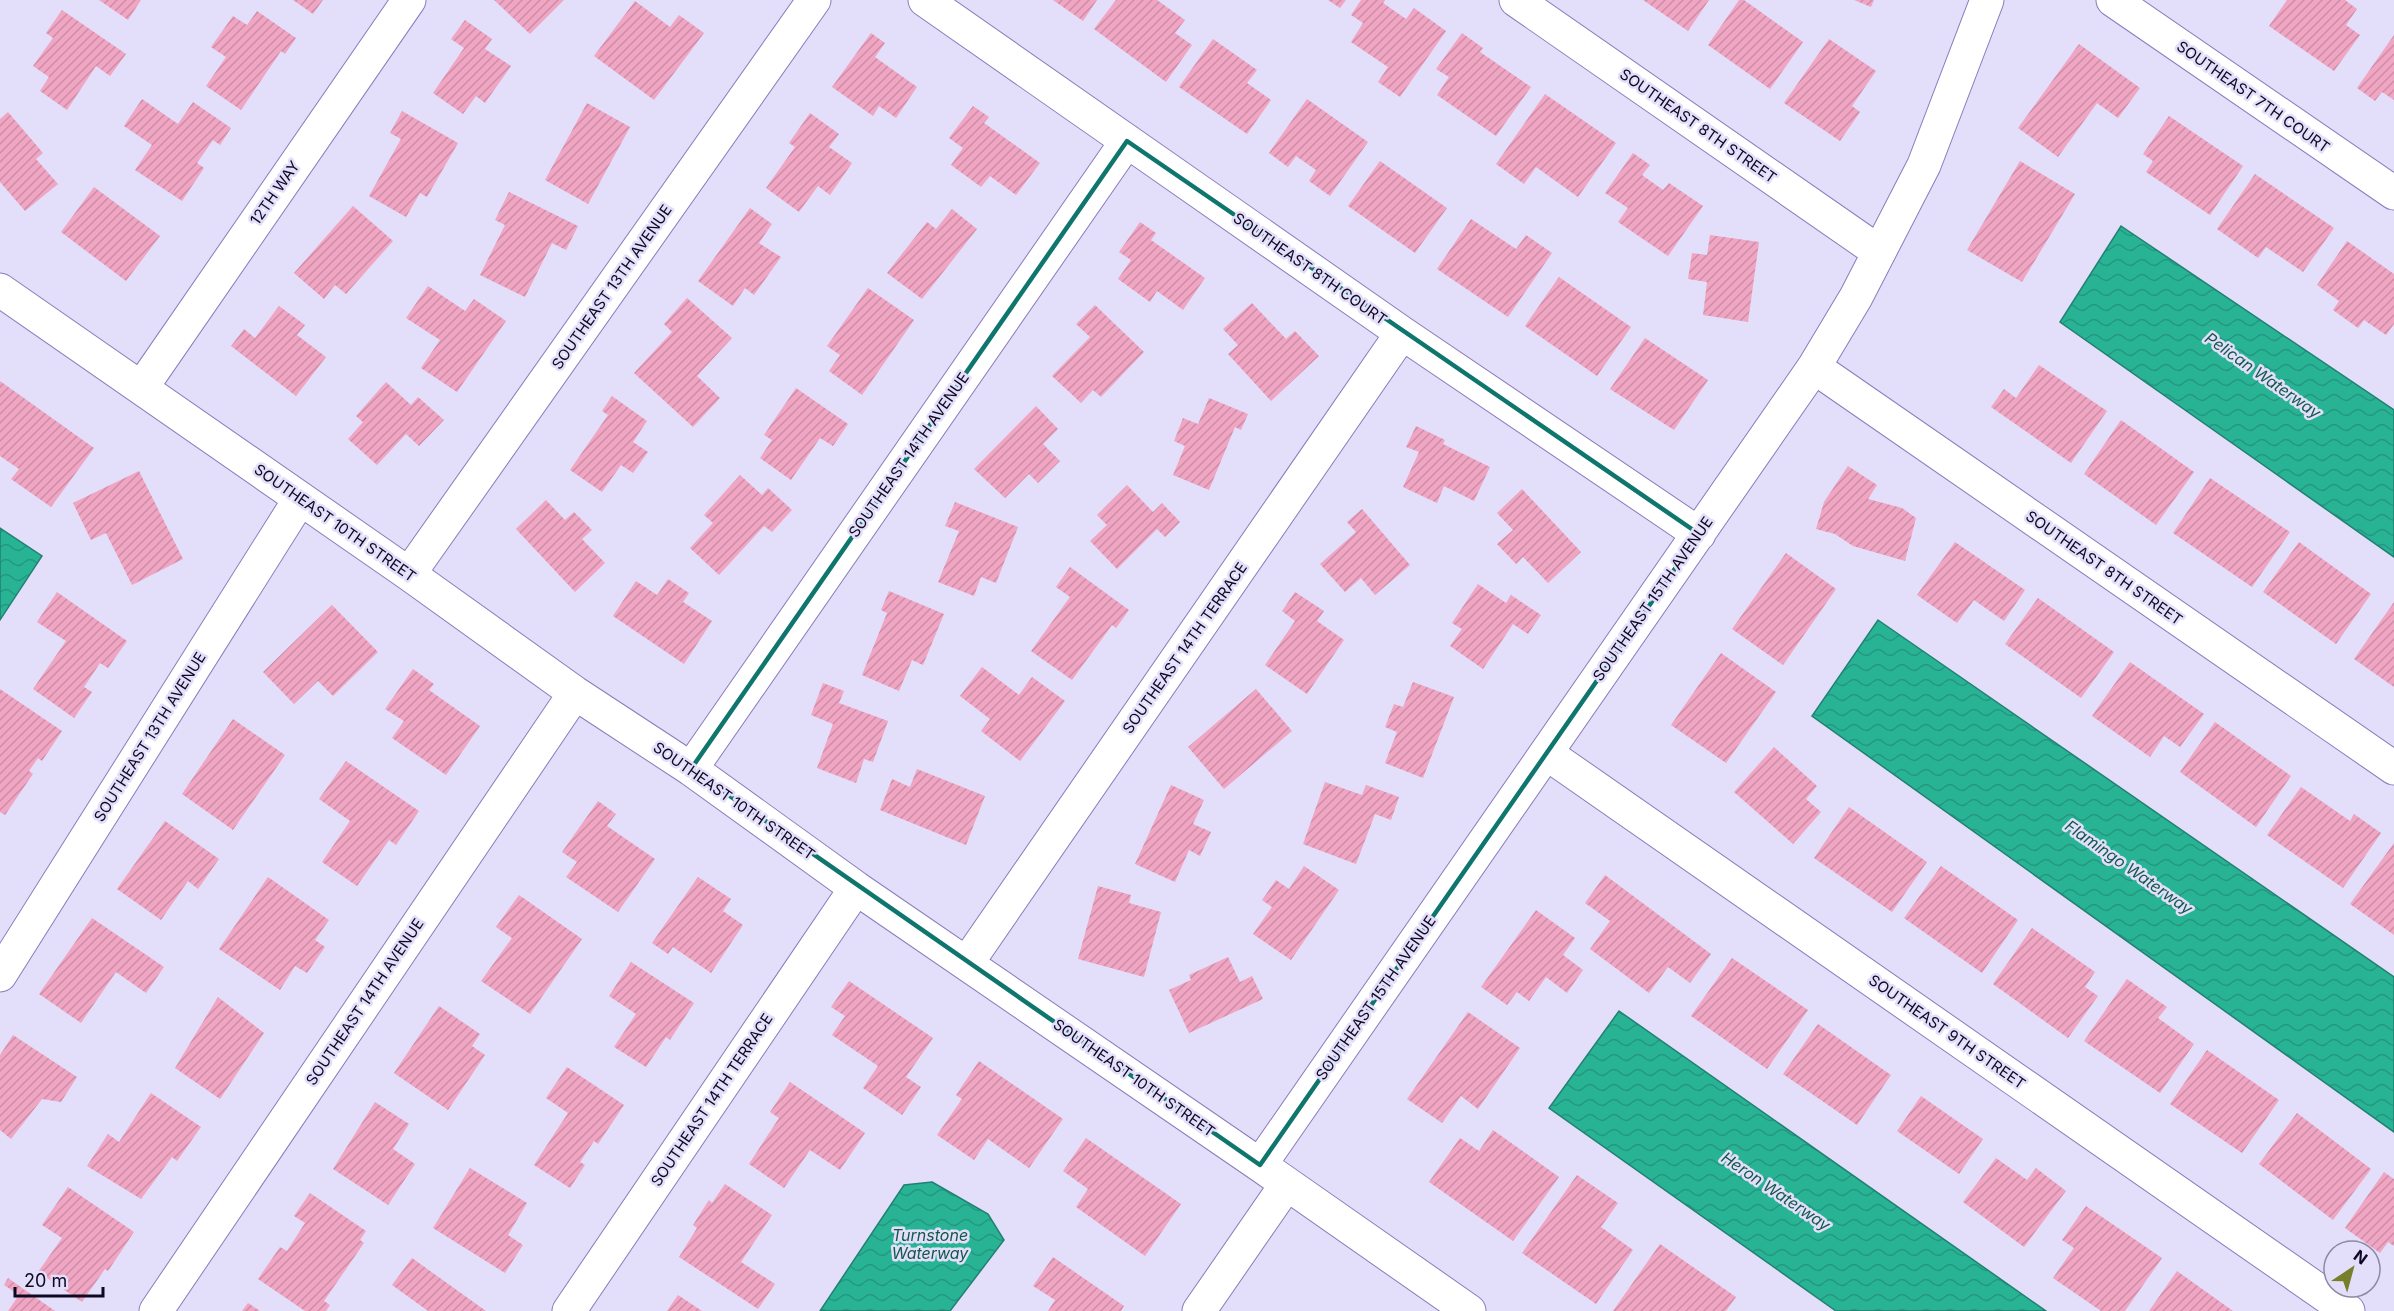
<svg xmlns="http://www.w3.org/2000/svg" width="2394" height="1311" font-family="Inter,sans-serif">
	<defs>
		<pattern id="water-waves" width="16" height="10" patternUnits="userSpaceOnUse" patternTransform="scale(1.5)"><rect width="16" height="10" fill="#29b395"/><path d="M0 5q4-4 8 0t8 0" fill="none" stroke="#239880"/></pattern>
		<pattern id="building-hatch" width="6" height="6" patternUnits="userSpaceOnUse" patternTransform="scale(1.5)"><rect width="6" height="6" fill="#f0a5c3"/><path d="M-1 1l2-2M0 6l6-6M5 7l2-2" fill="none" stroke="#cd8da7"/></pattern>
	</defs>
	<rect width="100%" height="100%" fill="#e3defa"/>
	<path fill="url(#water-waves)" stroke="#218072" stroke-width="1.5" d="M 2121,226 L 2394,410 L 2394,557 L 2060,322 Z
		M 0,528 L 42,556 L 0,620 Z
		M 1878,620 L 2394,977 L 2394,1132 L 1812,716 Z
		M 1619,1011 L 2046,1311 L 1836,1311 L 1549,1108 Z
		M 932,1182 L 988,1214 L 1004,1240 L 950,1311 L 820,1311 L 904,1185 Z"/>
	<path fill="url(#building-hatch)" d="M 99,0 L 141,0 L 128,20 Z
		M 293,0 L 323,0 L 313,14 Z
		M 494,0 L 564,0 L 530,34 Z
		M 1053,0 L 1097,0 L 1083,21 Z
		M 1116,0 L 1157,0 L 1185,20 L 1175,33 L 1192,45 L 1166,82 L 1094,29 Z
		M 1328,0 L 1346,0 L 1340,8 Z
		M 1361,0 L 1385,0 L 1383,3 L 1406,19 L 1414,8 L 1446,31 L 1400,97 L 1378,82 L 1388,67 L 1351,42 L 1363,23 L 1351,15 Z
		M 1643,0 L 1709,0 L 1688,31 Z
		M 1739,0 L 1744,0 L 1803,42 L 1770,89 L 1708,45 Z
		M 1854,0 L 1874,0 L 1871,7 Z
		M 2287,0 L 2345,0 L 2357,9 L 2346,25 L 2360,35 L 2334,71 L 2269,26 Z
		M 635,1 L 670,27 L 679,15 L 704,33 L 654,100 L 594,56 Z
		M 62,10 L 126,54 L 110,76 L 96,66 L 67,110 L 40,91 L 49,77 L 33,66 L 53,38 L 46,33 Z
		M 257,11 L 296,38 L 285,54 L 281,51 L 241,110 L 206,86 L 226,57 L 211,47 L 233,16 L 247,25 Z
		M 465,20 L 492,39 L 485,49 L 511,66 L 485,103 L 476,96 L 463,114 L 433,93 L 464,48 L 451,39 Z
		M 871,33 L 885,43 L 875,57 L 917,87 L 896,118 L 879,106 L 873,116 L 832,87 Z
		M 1462,33 L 1483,48 L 1480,52 L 1531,87 L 1496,136 L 1437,95 L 1449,77 L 1436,69 Z
		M 2394,35 L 2394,100 L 2382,92 L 2375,101 L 2357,88 Z
		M 1213,39 L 1257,70 L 1247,83 L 1271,100 L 1247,134 L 1179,87 Z
		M 1829,39 L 1876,71 L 1852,106 L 1860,112 L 1840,141 L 1784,103 Z
		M 2079,44 L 2140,88 L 2118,118 L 2097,103 L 2058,157 L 2018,128 Z
		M 1545,94 L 1616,143 L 1578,197 L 1536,167 L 1524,184 L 1496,164 Z
		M 142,99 L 178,124 L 193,102 L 231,128 L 220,145 L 213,140 L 197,163 L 204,168 L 182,201 L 135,170 L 152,145 L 124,126 Z
		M 1307,99 L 1368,142 L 1330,196 L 1309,181 L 1316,170 L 1296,156 L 1288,167 L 1269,153 Z
		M 587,103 L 630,127 L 588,204 L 545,180 Z
		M 973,106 L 989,117 L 984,123 L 1040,163 L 1016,195 L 990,176 L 981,187 L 951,165 L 963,148 L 949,138 Z
		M 402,111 L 458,143 L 427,197 L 420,193 L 406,217 L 369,196 L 401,139 L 390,133 Z
		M 8,112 L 43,153 L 36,159 L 58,184 L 25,211 L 0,182 L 0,119 Z
		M 810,113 L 839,134 L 829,147 L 852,163 L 830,195 L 818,186 L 799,212 L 766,188 L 795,147 L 789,143 Z
		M 2169,116 L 2243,166 L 2210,215 L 2146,172 L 2153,161 L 2143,154 Z
		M 1633,153 L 1650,165 L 1642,175 L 1663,190 L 1669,183 L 1703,206 L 1668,256 L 1618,222 L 1628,208 L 1605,193 Z
		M 1380,161 L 1447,208 L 1415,253 L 1348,206 Z
		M 2020,161 L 2075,194 L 2022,282 L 1967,250 Z
		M 2255,174 L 2334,228 L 2303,272 L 2266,247 L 2258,258 L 2217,229 Z
		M 94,187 L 160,236 L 126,281 L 61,232 Z
		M 509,192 L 578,226 L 566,250 L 552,243 L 525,297 L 480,275 L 505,225 L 495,220 Z
		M 353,206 L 393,241 L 346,294 L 335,285 L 324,299 L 294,273 Z
		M 750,208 L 772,224 L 759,243 L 781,257 L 754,295 L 745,288 L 733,306 L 698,281 Z
		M 952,209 L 977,229 L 922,299 L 887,273 L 927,222 L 936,229 Z
		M 1471,219 L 1516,249 L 1526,235 L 1552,253 L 1508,317 L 1437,269 Z
		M 1140,222 L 1156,233 L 1151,240 L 1205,278 L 1183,310 L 1157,291 L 1150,302 L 1118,279 L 1131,260 L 1119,252 Z
		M 1710,235 L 1759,242 L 1748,322 L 1703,315 L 1707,282 L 1688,279 L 1692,253 L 1707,255 Z
		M 2347,241 L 2394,274 L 2394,324 L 2386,335 L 2364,320 L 2358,328 L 2333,310 L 2339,301 L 2317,285 Z
		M 1559,277 L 1631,327 L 1597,376 L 1525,326 Z
		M 428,286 L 465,311 L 474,299 L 506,321 L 457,392 L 421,368 L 440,340 L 406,318 Z
		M 868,288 L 914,320 L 862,395 L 829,371 L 840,355 L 827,346 Z
		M 687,298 L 732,338 L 697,376 L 720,398 L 693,427 L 634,373 L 672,332 L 664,324 Z
		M 1252,303 L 1286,339 L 1295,331 L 1319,356 L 1271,401 L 1228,354 L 1238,345 L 1223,329 Z
		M 1095,305 L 1144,352 L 1101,397 L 1093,390 L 1081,403 L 1052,376 L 1090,337 L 1076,324 Z
		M 279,306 L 305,325 L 297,335 L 326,357 L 296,396 L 231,346 L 244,329 L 255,338 Z
		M 1645,338 L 1708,380 L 1674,430 L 1610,389 Z
		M 2039,365 L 2107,411 L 2071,463 L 1991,407 L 2004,389 L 2016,398 Z
		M 0,381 L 94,448 L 51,507 L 11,479 L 19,469 L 0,456 Z
		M 386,382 L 411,405 L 418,397 L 444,420 L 419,446 L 406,434 L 377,465 L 348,439 L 363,422 L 356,416 Z
		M 796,388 L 848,424 L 833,446 L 820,438 L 791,480 L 760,458 L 772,440 L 764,435 Z
		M 612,396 L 647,421 L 633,442 L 648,452 L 633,473 L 621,465 L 602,492 L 570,470 L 608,415 L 602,411 Z
		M 1209,398 L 1248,414 L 1241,430 L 1235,427 L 1209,490 L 1173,475 L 1185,446 L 1174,441 L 1183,418 L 1198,424 Z
		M 1036,406 L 1058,429 L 1043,444 L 1060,461 L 1038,483 L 1029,474 L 1005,498 L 974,469 Z
		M 2121,420 L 2194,472 L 2156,525 L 2084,474 Z
		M 1416,426 L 1445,440 L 1443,444 L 1490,467 L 1474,501 L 1444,486 L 1437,503 L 1403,487 L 1419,452 L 1406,447 Z
		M 1848,466 L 1877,485 L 1868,499 L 1902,508 L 1916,518 L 1905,561 L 1853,546 L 1835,534 L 1816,529 L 1824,502 Z
		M 139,471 L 183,559 L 132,585 L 106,533 L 91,540 L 73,503 Z
		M 740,475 L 762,495 L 768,488 L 792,510 L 772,532 L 764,526 L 719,575 L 690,548 L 713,523 L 704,515 Z
		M 2210,478 L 2290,532 L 2252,587 L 2173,533 Z
		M 1127,485 L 1153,512 L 1162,503 L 1180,522 L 1165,537 L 1157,529 L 1117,569 L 1090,541 L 1107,525 L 1097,515 Z
		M 1522,489 L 1581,552 L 1548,583 L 1523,557 L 1516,564 L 1497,544 L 1513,530 L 1497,513 Z
		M 546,500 L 565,520 L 574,512 L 592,530 L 582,539 L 605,563 L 575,592 L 516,529 Z
		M 955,502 L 1018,527 L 996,583 L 981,577 L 974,596 L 938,582 L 959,531 L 945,526 Z
		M 1362,509 L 1410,565 L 1375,595 L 1361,578 L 1345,592 L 1320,564 L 1356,532 L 1347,522 Z
		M 1955,542 L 2025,590 L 2004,621 L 1974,600 L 1957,623 L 1917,595 Z
		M 2299,542 L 2371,594 L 2336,644 L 2263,592 Z
		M 1786,553 L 1836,589 L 1783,665 L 1732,629 Z
		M 1070,567 L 1129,610 L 1116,628 L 1112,625 L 1072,680 L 1031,651 L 1070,597 L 1056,587 Z
		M 668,579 L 689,593 L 683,602 L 712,621 L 684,664 L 613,616 L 636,581 L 657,595 Z
		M 1478,584 L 1506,603 L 1511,595 L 1541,615 L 1528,634 L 1513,624 L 1483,669 L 1450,646 L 1462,629 L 1452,623 Z
		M 889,591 L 944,614 L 923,665 L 912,660 L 899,691 L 862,675 L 887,613 L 881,610 Z
		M 57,592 L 127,641 L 108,668 L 100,663 L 84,687 L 92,692 L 74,718 L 33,689 L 66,641 L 37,622 Z
		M 1295,592 L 1324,611 L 1317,621 L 1344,640 L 1307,694 L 1265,665 L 1295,621 L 1282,611 Z
		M 2038,598 L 2114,652 L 2081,698 L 2005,644 Z
		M 2394,602 L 2394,687 L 2354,659 Z
		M 332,605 L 378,652 L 333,696 L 318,681 L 294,704 L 263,672 Z
		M 1721,653 L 1776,692 L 1726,763 L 1671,725 Z
		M 2130,662 L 2204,714 L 2180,747 L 2164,736 L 2150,757 L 2092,716 Z
		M 982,667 L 1019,695 L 1032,677 L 1065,701 L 1020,761 L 981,731 L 990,719 L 960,696 Z
		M 413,669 L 434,684 L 429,690 L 480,726 L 446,775 L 392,738 L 404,721 L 385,709 Z
		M 1413,682 L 1454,697 L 1423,778 L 1385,763 L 1397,732 L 1385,727 L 1394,704 L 1403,707 Z
		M 823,683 L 844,691 L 839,703 L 888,721 L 873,762 L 864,759 L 856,783 L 817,768 L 833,724 L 811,715 Z
		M 0,689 L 62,731 L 42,761 L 38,758 L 29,771 L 33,774 L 5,815 L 0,812 Z
		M 1256,689 L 1292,731 L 1224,789 L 1188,747 Z
		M 233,719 L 285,755 L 233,830 L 182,794 Z
		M 2215,722 L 2291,776 L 2256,827 L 2180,772 Z
		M 1774,747 L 1817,786 L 1806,799 L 1821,812 L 1793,844 L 1734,792 Z
		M 346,761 L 419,811 L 396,845 L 389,840 L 357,886 L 322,862 L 350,821 L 319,799 Z
		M 917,769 L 985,796 L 966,845 L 880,810 L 892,779 L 910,787 Z
		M 1325,782 L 1362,795 L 1366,785 L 1399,797 L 1391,820 L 1375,814 L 1356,864 L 1303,844 Z
		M 1171,785 L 1204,800 L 1193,824 L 1211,832 L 1200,856 L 1189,850 L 1175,882 L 1135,864 Z
		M 2301,787 L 2350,821 L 2354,814 L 2381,833 L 2343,888 L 2267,835 Z
		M 598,801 L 616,814 L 607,826 L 655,859 L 618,912 L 566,877 L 577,862 L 562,852 Z
		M 1849,807 L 1927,862 L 1892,912 L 1814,858 Z
		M 165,821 L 219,859 L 198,889 L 188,881 L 161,920 L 117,889 Z
		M 2394,843 L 2394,935 L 2350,904 Z
		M 1304,866 L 1339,890 L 1291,960 L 1253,934 L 1272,907 L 1262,900 L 1276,880 L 1289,889 Z
		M 1941,866 L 2018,920 L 1982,973 L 1904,918 Z
		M 1605,875 L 1711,954 L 1690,983 L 1668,967 L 1649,993 L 1590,949 L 1610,921 L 1585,903 Z
		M 268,877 L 329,920 L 315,940 L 325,947 L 307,973 L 295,966 L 280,990 L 219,949 Z
		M 698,877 L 731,899 L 723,911 L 743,925 L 711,973 L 673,947 L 668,954 L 652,943 Z
		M 1098,886 L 1131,895 L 1129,903 L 1161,912 L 1144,977 L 1078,959 Z
		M 519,895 L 582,939 L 530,1014 L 481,981 L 512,938 L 496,927 Z
		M 1536,910 L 1575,938 L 1563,955 L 1583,970 L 1567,993 L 1546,977 L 1529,1001 L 1517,992 L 1507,1005 L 1481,987 Z
		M 92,918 L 164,967 L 146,993 L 116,972 L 81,1023 L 39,994 Z
		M 2032,928 L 2095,972 L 2085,987 L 2098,996 L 2068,1038 L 1993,984 Z
		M 1228,957 L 1240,982 L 1252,976 L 1263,999 L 1189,1033 L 1169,990 L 1191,980 L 1189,975 Z
		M 1732,958 L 1808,1010 L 1767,1069 L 1691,1016 Z
		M 631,962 L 694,1003 L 670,1040 L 666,1037 L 646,1067 L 614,1047 L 636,1014 L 609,996 Z
		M 2127,979 L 2167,1007 L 2158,1018 L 2194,1044 L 2160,1093 L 2084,1041 Z
		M 849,981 L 933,1038 L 906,1077 L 921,1087 L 902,1115 L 863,1088 L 878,1066 L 832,1035 L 845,1016 L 831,1007 Z
		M 218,997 L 264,1033 L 220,1099 L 175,1068 Z
		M 439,1006 L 480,1034 L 472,1046 L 485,1055 L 448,1110 L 394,1073 Z
		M 1468,1012 L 1520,1048 L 1478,1109 L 1461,1096 L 1442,1123 L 1407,1099 Z
		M 1818,1024 L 1891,1075 L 1857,1125 L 1783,1074 Z
		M 13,1035 L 77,1077 L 61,1102 L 42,1099 L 11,1139 L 0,1130 L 0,1055 Z
		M 2207,1050 L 2279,1100 L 2242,1153 L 2170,1104 Z
		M 979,1061 L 1063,1119 L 1029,1168 L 988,1139 L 974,1160 L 937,1135 L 962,1099 L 956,1095 Z
		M 567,1067 L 624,1105 L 598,1144 L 594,1141 L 580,1162 L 585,1165 L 570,1188 L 534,1165 L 568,1113 L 546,1098 Z
		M 790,1082 L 865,1133 L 840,1170 L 810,1150 L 784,1188 L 749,1164 L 779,1118 L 770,1112 Z
		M 151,1093 L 201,1127 L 177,1161 L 172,1157 L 141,1199 L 87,1166 L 108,1134 L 119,1142 Z
		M 1921,1096 L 1983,1139 L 1959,1174 L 1897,1131 Z
		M 375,1102 L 409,1124 L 393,1149 L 415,1164 L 388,1205 L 333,1169 Z
		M 2297,1113 L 2371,1169 L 2333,1220 L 2259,1164 Z
		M 1493,1130 L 1559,1177 L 1513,1241 L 1429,1182 L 1460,1138 L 1479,1151 Z
		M 1086,1138 L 1181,1204 L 1145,1256 L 1076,1207 L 1088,1189 L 1063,1171 Z
		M 1996,1158 L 2027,1180 L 2036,1168 L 2066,1191 L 2024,1247 L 1963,1202 Z
		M 470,1168 L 527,1203 L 508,1235 L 523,1245 L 505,1273 L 433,1228 Z
		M 2384,1172 L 2394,1179 L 2394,1246 L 2388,1242 L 2380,1253 L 2345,1228 Z
		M 1577,1175 L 1618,1203 L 1601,1227 L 1633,1250 L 1596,1304 L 1522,1253 Z
		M 725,1184 L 772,1215 L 741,1262 L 775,1284 L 758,1309 L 679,1257 L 697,1228 L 693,1225 L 709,1200 L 712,1203 Z
		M 68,1187 L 134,1232 L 108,1271 L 105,1269 L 82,1302 L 38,1272 L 62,1238 L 42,1225 Z
		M 310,1193 L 366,1231 L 360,1240 L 364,1243 L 324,1301 L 330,1305 L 326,1311 L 305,1311 L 258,1279 L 280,1247 L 287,1251 L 305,1223 L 294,1216 Z
		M 2086,1206 L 2162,1258 L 2125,1311 L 2101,1311 L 2053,1278 L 2074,1248 L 2062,1240 Z
		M 1660,1244 L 1736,1297 L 1726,1311 L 1613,1311 Z
		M 1053,1257 L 1124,1306 L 1121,1311 L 1048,1311 L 1055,1300 L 1033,1286 Z
		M 412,1258 L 486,1311 L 428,1311 L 392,1285 Z
		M 2177,1271 L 2233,1311 L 2149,1311 Z
		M 8,1278 L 55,1311 L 8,1311 L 19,1295 L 4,1285 Z
		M 678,1295 L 702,1311 L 667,1311 Z
		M 248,1303 L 260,1311 L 242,1311 Z"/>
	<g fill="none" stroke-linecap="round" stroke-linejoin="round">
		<defs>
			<path id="minor" d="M 925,0 L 1402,333 L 1699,534
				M 1516,0 L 1879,252
				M 2113,0 L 2394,193
				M 0,290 L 409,574 L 575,693 L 691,769 L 856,888 L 1260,1165 L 1469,1311
				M 1814,367 L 2394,768
				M 142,387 L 409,0
				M 409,574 L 814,0
				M 1546,753 L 2348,1311
				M 691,769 L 1127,141
				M 967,963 L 1402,333
				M 0,975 L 300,499
				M 1260,1165 L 1814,367 L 1856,297 L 1924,165 L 1987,0
				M 156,1311 L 575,693
				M 569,1311 L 856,888
				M 1199,1311 L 1286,1185"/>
		</defs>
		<use href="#minor" stroke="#8a7cbc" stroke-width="35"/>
		<use href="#minor" stroke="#fff" stroke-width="33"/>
	</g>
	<path fill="none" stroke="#0f766e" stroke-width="4.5" stroke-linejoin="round" d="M 1127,141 L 1699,534 L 1260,1165 L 691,769 Z"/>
	<g text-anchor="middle" stroke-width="5" stroke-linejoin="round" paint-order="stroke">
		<g font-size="15" fill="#0f0820" stroke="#e3defa">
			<text transform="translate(2253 97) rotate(35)" y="5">SOUTHEAST 7TH COURT</text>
			<text transform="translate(1698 126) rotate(35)" y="5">SOUTHEAST 8TH STREET</text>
			<text transform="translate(275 193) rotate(-55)" y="5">12TH WAY</text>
			<text transform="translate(1310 269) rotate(35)" y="5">SOUTHEAST 8TH COURT</text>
			<text transform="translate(612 287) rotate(-55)" y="5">SOUTHEAST 13TH AVENUE</text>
			<text transform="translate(909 455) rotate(-55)" y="5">SOUTHEAST 14TH AVENUE</text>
			<text transform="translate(335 523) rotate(35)" y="5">SOUTHEAST 10TH STREET</text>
			<text transform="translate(2104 568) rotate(35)" y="5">SOUTHEAST 8TH STREET</text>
			<text transform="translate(1653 599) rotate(-55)" y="5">SOUTHEAST 15TH AVENUE</text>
			<text transform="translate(1185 648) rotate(-55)" y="5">SOUTHEAST 14TH TERRACE</text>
			<text transform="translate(150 737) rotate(-58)" y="5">SOUTHEAST 13TH AVENUE</text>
			<text transform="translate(734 801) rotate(35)" y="5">SOUTHEAST 10TH STREET</text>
			<text transform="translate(1376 998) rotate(-55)" y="5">SOUTHEAST 15TH AVENUE</text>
			<text transform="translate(365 1002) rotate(-56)" y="5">SOUTHEAST 14TH AVENUE</text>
			<text transform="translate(1947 1032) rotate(35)" y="5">SOUTHEAST 9TH STREET</text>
			<text transform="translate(1134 1078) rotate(35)" y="5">SOUTHEAST 10TH STREET</text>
			<text transform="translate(712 1100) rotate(-56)" y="5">SOUTHEAST 14TH TERRACE</text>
		</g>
		<g font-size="16" font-style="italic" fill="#125949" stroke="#e3defa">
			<text transform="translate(2263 375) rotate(35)" y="6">Pelican Waterway</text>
			<text transform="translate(2129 867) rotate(35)" y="6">Flamingo Waterway</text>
			<text transform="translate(1776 1191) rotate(34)" y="6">Heron Waterway</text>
			<text x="930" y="1241">Turnstone<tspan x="930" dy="18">Waterway</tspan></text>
		</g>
	</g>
	<g transform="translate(2352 1269) rotate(36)"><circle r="28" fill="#e3defa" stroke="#8e88a3" stroke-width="1.5"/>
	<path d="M0-4.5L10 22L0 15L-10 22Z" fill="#787f2a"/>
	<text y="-9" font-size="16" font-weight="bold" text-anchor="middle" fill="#0f0820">N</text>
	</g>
	<path d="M15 1287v9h88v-9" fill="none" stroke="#0f0820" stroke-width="3"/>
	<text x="24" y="1287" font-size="18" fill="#0f0820" stroke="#e3defa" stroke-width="4.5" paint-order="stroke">20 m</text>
</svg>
